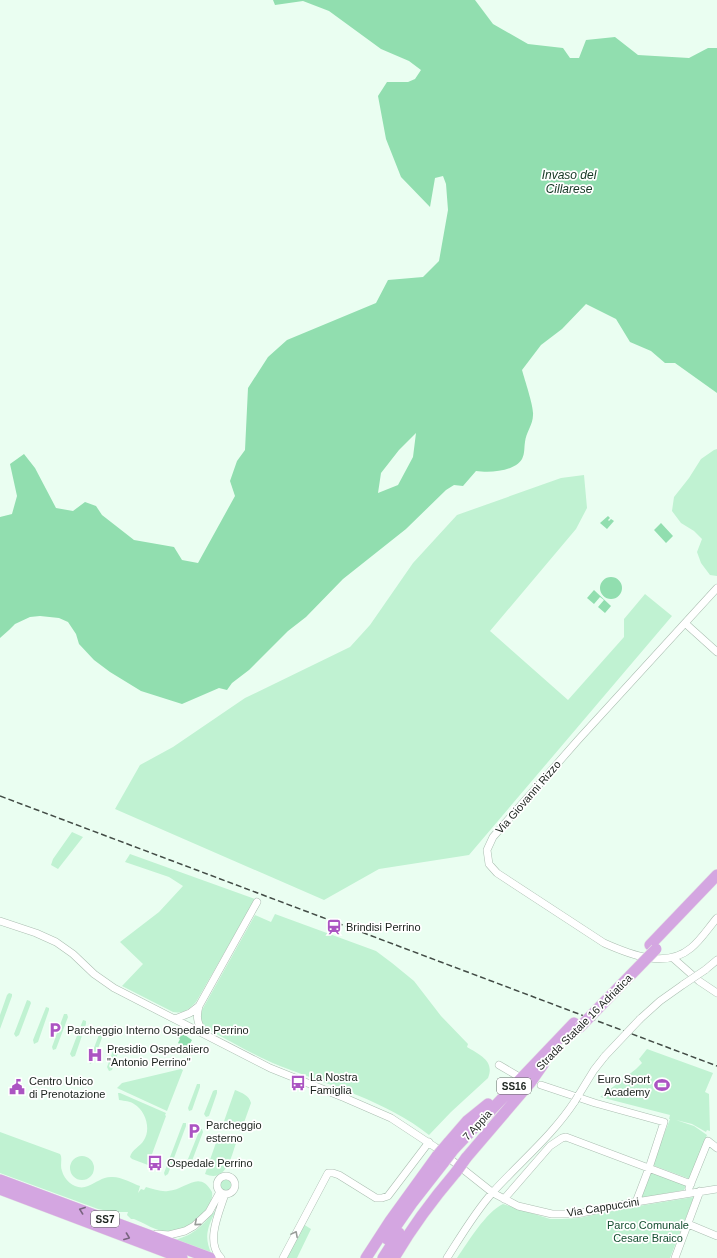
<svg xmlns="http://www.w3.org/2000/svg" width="717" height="1258" font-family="Helvetica,sans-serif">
	<rect width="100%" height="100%" fill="#eafef1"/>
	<path fill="#c0f2d2" d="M 717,449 L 717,576 L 710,575 L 701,563 L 697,552 L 702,539 L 694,531 L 681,523 L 672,511 L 674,497 L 689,478 L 701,459 L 714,450 Z
		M 584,475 L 587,508 L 576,529 L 490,631 L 568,700 L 624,637 L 624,619 L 645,594 L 672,616 L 469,855 L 379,869 L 324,900 L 115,809 L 140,765 L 173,747 L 245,698 L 350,647 L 370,625 L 413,563 L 457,515 L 561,478 Z
		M 72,832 L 83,837 L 58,869 L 51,865 L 53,859 Z
		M 130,854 L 255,899 L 196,1002 C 189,1009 184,1014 173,1012 L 122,986 L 143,964 L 120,942 L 159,912 L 183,886 L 169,877 L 125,862 Z
		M 275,914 L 376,951 L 392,963 L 414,981 L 441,1016 L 468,1044 L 467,1047 C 480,1055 495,1061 488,1078 L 451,1112 L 429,1135 C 388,1102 329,1085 280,1066 C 255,1056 232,1042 209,1030 C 200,1024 199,1020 202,1010 L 255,915 L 271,922 Z
		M 9,993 L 12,994 L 12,996 L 0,1029 L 0,1015 L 7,995 Z
		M 27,1000 L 30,1001 L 31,1003 L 19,1035 L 16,1037 L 14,1034 Z
		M 46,1007 L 49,1008 L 49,1010 L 38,1042 L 34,1044 L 33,1040 Z
		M 64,1014 L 67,1014 L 68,1017 L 56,1049 L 53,1050 L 52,1047 Z
		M 83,1020 L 86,1021 L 86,1024 L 75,1056 L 72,1057 L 70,1054 Z
		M 100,1032 L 102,1032 L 103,1035 L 93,1062 L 90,1064 L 89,1061 Z
		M 116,1047 L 118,1048 L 119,1050 L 112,1070 L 109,1071 L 107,1067 L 114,1048 Z
		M 647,1049 L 713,1073 L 705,1092 L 709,1094 L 710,1131 L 707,1130 L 706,1132 L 692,1124 L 676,1120 L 694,1126 L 707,1135 L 690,1179 L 652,1165 L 670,1119 L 669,1119 L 670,1115 L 600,1097 L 636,1069 L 642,1063 L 639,1059 Z
		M 181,1069 L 183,1070 L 167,1111 L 117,1088 L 122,1083 Z
		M 197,1084 L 200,1084 L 200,1087 L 192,1110 L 189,1111 L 188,1108 Z
		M 215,1090 L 217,1090 L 217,1093 L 209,1116 L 206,1117 L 204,1114 L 213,1091 Z
		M 235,1090 C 242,1093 249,1095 251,1103 L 241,1131 L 223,1124 Z
		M 118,1093 L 120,1093 L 166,1113 L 165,1115 L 166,1116 L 148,1165 L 132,1159 L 130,1157 C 132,1149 140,1147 144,1140 C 151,1129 146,1111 134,1104 C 130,1101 125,1101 119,1100 Z
		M 183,1123 L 186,1123 L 186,1126 L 168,1174 L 165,1176 L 164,1173 Z
		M 200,1129 L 202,1129 L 203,1132 L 190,1166 L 188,1167 L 186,1164 Z
		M 0,1132 L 60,1154 L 61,1156 C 62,1161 60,1166 62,1171 C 65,1182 77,1191 88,1186 C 96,1183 102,1177 111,1177 C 120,1176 132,1183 140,1186 L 138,1193 L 141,1189 L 144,1190 L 146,1187 C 154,1189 161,1192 168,1191 C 186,1190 199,1169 212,1192 C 215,1210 184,1233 167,1232 C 156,1231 144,1223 134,1219 L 131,1219 L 127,1215 L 128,1212 L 113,1212 L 98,1209 L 0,1173 Z
		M 218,1137 L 236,1143 C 231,1158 226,1183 205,1174 Z
		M70 1168a12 12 0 1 1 24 0a12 12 0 1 1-24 0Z
		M 650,1172 L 687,1184 L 684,1190 L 641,1198 Z
		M219 1185a6 6 0 1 1 12 0a6 6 0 1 1-12 0Z
		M 694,1197 L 670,1258 L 457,1258 C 468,1242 486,1212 503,1204 L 550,1219 L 562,1219 L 579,1218 L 626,1208 Z
		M 216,1210 C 208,1227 203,1236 212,1255 L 175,1240 C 196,1234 202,1225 216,1210 Z
		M 303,1224 L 311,1229 L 297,1258 L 286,1258 Z"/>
	<path fill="#91deaf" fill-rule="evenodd" d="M 273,0 L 475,0 L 493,24 L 528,44 L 563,48 L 570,58 L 579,58 L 586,40 L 615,37 L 638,55 L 689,58 L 708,48 L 717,48 L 717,393 L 675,363 L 665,363 L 651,351 L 630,342 L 616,319 L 586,304 L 562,329 L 541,345 L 522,370 C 525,381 534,407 533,415 C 533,425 526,432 525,442 C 524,448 525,453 522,459 C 514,472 489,473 476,471 L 463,486 L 454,485 L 446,490 L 406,529 L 343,579 L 306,617 L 288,631 L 249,670 L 232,683 L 227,690 L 219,688 L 182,704 L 141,691 L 110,672 L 94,660 L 79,644 L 76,634 L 68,622 L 59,618 L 40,616 L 30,617 L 15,624 L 9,630 L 0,638 L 0,517 L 12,514 L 17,496 L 10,464 L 24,454 L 35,468 L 56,508 L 73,511 L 85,502 L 96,506 L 102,515 L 134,540 L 174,547 L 182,560 L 198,563 L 235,496 L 230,481 L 237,461 L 245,450 L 248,388 L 268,357 L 287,340 L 376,303 L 388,280 L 423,277 L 439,261 L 448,210 L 446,184 L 443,176 L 435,178 L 430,207 L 401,177 L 386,139 L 378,96 L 387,82 L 408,82 L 415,79 L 421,70 L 409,61 L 381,49 L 329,11 L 303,1 L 275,5 ZM 416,433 L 413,457 L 398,485 L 378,493 L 381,473 L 399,450 Z
		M 608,516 L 610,518 L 608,520 L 609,521 L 611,519 L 614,521 L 607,529 L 600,523 Z
		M 661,523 L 673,536 L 666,543 L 654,530 Z
		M600 588a11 11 0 1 1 22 0a11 11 0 1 1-22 0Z
		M 594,590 L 611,606 L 605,613 L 598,607 L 604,600 L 600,597 L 594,604 L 587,598 Z
		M 179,1031 L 192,1040 L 187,1049 L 178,1043 L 180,1039 L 176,1036 Z"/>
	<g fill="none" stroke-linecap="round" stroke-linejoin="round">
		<defs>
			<path id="minor" d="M 717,588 L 578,740 L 493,837 L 487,850 L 489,864 L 497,873 L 604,943 C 631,955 666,969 691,948 C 701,940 709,927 717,918
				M 686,624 L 717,652
				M 0,921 L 36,933 L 56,942 L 73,954 L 94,974 L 114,988 L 270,1068 L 345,1098 L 391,1118 L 435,1147 L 493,1193 L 518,1206 L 552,1214 L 576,1214 L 636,1202 L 717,1189
				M 673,958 L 699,981 L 717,993
				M 705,970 L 717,960
				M 175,1019 L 190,1013 L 199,1006
				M 640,1019 L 660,1001 L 684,984
				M 204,1033 C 197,1023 196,1017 199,1006 L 257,902
				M 499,1065 L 516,1075
				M 541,1085 L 595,1103 L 664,1122 L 649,1168 L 636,1202
				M 578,1096 L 594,1070 L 605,1056
				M217 1185a9 9 0 1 1 18 0a9 9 0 1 1-18 0Z
				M 689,1188 L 708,1141 L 717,1148
				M 504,1199 L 550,1146 L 562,1138 L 566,1137 L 691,1184
				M 688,1224 L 717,1236
				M 156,1234 L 169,1235 L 185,1231 L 194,1226 L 209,1212 L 220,1192
				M 221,1258 C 205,1242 219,1213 225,1194
				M 283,1258 L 328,1173 L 333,1173 L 339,1175 L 376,1198 L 382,1198 L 388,1196 L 429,1142
				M 447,1258 C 461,1236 475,1212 493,1192 C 520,1162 552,1136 575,1101
				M 675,1258 L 700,1191"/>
			<path id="highway" d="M 650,945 L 717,875
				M 448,1143 L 467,1121 L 488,1104
				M 454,1149 L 574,1023
				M 466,1158 L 530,1083 L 544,1063
				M 0,1180 L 210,1258
				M 0,1189 L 182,1258
				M 387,1239 L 412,1203 L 444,1162
				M 366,1258 L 390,1221 L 437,1156
				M 383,1258 L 399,1233
				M 394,1258 C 412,1227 433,1199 456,1172"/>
		</defs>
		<use href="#minor" stroke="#abbeb1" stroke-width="8"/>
		<use href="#highway" stroke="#e4e4e4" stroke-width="12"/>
		<use href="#minor" stroke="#fff" stroke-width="7"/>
		<use href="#highway" stroke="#d4a6e1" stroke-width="11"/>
		<path stroke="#434c46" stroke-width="1.5" stroke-dasharray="6 3" stroke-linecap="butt" d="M 0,796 L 717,1066"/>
		<defs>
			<path id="minor-bridge" d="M 684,984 L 705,970
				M 605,1056 L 640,1019
				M 575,1101 L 578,1096"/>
			<path id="highway-bridge" d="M 579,1028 L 656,949
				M 437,1156 L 448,1143
				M 444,1162 L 454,1149
				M 456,1172 L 466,1158"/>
		</defs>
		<use href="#minor-bridge" stroke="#abbeb1" stroke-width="8" stroke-linecap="butt"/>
		<use href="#highway-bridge" stroke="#e4e4e4" stroke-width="12" stroke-linecap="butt"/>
		<use href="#minor-bridge" stroke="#fff" stroke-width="7"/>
		<use href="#highway-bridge" stroke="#d4a6e1" stroke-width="11"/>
	</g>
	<defs><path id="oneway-chevron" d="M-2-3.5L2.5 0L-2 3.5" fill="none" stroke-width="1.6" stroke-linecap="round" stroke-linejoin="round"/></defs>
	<g stroke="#78647f">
		<use href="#oneway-chevron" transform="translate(82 1210) rotate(-160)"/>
		<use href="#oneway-chevron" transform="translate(127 1237) rotate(21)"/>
	</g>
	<g stroke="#989c99">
		<use href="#oneway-chevron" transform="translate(197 1223) rotate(140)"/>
		<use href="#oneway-chevron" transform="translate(295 1234) rotate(-62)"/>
	</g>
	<defs>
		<symbol id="station-bare" viewBox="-9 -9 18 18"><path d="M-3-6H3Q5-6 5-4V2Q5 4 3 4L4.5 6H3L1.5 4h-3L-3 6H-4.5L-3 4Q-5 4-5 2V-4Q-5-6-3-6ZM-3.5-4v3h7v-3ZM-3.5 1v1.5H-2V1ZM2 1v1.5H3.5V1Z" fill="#ab54c2" stroke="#fff" stroke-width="2.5" paint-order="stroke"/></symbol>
		<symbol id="parking-bare" viewBox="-9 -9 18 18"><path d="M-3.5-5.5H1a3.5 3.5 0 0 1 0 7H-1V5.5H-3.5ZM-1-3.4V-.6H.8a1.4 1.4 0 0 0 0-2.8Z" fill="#ab54c2" stroke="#fff" stroke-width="2.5" paint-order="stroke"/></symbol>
		<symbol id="hospital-bare" viewBox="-9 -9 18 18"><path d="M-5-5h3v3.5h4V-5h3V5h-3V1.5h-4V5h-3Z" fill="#ab54c2" stroke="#fff" stroke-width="2.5" paint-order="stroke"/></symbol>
		<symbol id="bus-bare" viewBox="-9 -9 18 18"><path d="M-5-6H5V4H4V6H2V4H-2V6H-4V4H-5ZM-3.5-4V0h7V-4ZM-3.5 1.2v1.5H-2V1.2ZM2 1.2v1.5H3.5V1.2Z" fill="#ab54c2" stroke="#fff" stroke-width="2.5" paint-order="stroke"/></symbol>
		<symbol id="stadium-bare" viewBox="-9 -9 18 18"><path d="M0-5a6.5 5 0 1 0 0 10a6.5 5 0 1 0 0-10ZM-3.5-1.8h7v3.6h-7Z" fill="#ab54c2" stroke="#fff" stroke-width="2.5" paint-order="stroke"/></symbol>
		<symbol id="civic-bare" viewBox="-9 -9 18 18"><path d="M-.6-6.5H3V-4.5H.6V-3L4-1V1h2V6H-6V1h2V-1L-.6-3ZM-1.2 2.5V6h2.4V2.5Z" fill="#ab54c2" stroke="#fff" stroke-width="2.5" paint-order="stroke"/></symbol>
	</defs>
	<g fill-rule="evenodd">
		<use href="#station-bare" x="323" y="916" width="22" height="22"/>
		<use href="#parking-bare" x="44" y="1019" width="22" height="22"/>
		<use href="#hospital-bare" x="84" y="1044" width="22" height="22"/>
		<use href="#bus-bare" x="287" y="1072" width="22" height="22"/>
		<use href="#stadium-bare" x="651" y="1074" width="22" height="22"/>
		<use href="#civic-bare" x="6" y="1076" width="22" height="22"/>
		<use href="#parking-bare" x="183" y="1120" width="22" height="22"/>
		<use href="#bus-bare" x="144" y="1152" width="22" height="22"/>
	</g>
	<g text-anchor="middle" stroke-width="3.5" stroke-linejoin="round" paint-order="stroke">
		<g fill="#fff" stroke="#5f6461" stroke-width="1">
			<rect x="497" y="1078" width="34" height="16" rx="3"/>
			<rect x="91" y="1211" width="28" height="16" rx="3"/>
		</g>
		<g font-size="10" font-weight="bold" fill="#1b221d">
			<text x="514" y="1090">SS16</text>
			<text x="105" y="1223">SS7</text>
		</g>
		<g font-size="11" fill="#1b221d" stroke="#fff">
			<text transform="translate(528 797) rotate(-49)" y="4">Via Giovanni Rizzo</text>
			<text transform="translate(584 1022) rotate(-45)" y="4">Strada Statale 16 Adriatica</text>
			<text transform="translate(477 1125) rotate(-47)" y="4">7 Appia</text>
			<text transform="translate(603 1207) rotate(-9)" y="4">Via Cappuccini</text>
		</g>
		<g font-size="11" fill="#1b221d" stroke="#fff" text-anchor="start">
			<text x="346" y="931">Brindisi Perrino</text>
			<text x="67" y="1034">Parcheggio Interno Ospedale Perrino</text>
			<text x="107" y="1053">Presidio Ospedaliero<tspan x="107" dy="13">"Antonio Perrino"</tspan></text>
			<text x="310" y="1081">La Nostra<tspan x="310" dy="13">Famiglia</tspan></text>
			<text x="650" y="1083" text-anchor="end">Euro Sport<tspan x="650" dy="13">Academy</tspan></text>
			<text x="29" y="1085">Centro Unico<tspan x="29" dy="13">di Prenotazione</tspan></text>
			<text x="206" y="1129">Parcheggio<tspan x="206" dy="13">esterno</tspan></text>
			<text x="167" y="1167">Ospedale Perrino</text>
		</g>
		<g font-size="11" fill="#154e30" stroke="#fff">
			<text x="648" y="1229">Parco Comunale<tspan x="648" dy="13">Cesare Braico</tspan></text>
		</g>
		<g font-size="12" font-style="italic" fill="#143623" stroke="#fff">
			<text x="569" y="179">Invaso del<tspan x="569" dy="14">Cillarese</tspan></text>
		</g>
	</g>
</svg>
